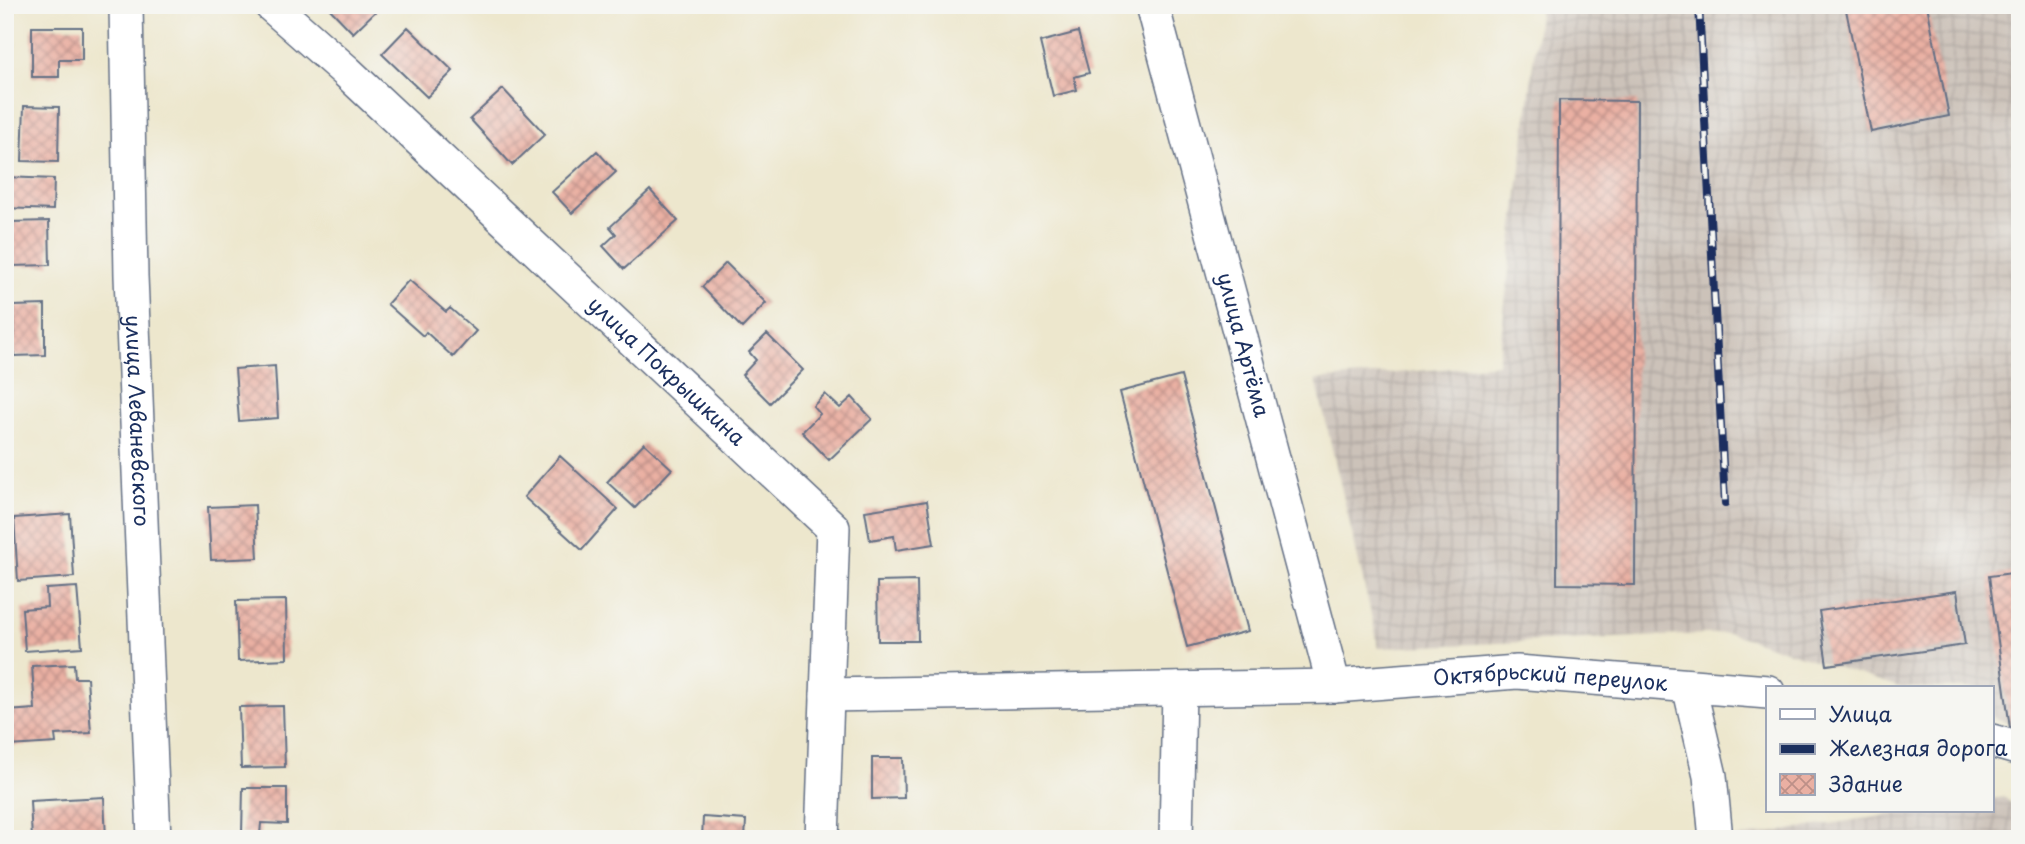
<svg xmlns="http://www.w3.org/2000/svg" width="2025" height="844" font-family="'Playpen Sans',sans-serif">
	<defs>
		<pattern id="industrial-grid" width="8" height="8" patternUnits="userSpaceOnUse" patternTransform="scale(1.75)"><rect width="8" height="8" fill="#ccc2b9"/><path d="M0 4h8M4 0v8" fill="none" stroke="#afa7a1"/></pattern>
		<pattern id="building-cross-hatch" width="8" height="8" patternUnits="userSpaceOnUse" patternTransform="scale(1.75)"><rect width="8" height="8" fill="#eab0a3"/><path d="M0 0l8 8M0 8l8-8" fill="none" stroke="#bd9088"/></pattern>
	</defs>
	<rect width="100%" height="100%" fill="#f6f6f2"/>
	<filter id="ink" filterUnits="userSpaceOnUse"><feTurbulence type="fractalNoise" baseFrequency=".0143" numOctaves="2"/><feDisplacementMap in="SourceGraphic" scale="14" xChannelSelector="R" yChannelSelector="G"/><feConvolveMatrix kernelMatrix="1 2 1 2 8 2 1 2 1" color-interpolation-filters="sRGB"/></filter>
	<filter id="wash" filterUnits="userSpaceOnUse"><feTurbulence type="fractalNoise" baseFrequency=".00686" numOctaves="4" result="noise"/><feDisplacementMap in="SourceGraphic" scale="28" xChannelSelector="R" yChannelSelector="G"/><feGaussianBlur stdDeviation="1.57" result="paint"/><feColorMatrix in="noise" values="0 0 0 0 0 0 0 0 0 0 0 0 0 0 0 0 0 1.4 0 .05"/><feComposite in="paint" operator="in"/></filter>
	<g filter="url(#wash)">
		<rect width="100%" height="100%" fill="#ede7cd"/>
		<path fill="url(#industrial-grid)" d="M 1540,5 L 2020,5 L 2020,726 L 1992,717 L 1992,688 L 1902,688 L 1730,633 L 1379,648 L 1316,380 L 1498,364 Z
			M 2004,797 L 2020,811 L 2020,839 L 1731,839 L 1914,811 L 1992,811 L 1992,799 Z"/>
		<g id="blocks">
			<path fill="url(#building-cross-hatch)" d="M 326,5 L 375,5 L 378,9 L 353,33 Z
				M 1845,5 L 1927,5 L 1949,116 L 1871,132 Z
				M 32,27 L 82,27 L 82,60 L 59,60 L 59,77 L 32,77 Z
				M 408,27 L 453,71 L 427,97 L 382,54 Z
				M 1078,32 L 1089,73 L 1074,77 L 1077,90 L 1053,96 L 1040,42 Z
				M 503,89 L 545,134 L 512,165 L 470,119 Z
				M 1559,100 L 1637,101 L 1635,585 L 1557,584 Z
				M 24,106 L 59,107 L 58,162 L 22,161 Z
				M 597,151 L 616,172 L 572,213 L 552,192 Z
				M 5,177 L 54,179 L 53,210 L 5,208 Z
				M 650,190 L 678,221 L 624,269 L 603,246 L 616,234 L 610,227 Z
				M 49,221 L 50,265 L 11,266 L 10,222 Z
				M 726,263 L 766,303 L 742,328 L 702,287 Z
				M 409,280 L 446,312 L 450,308 L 476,331 L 453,357 L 426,332 L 423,336 L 387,304 Z
				M 45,305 L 45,355 L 14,356 L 13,306 Z
				M 767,334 L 803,370 L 770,403 L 742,375 L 756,360 L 749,352 Z
				M 275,366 L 278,418 L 239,421 L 235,369 Z
				M 1181,376 L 1248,631 L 1187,647 L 1120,392 Z
				M 825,394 L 840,408 L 852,397 L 872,419 L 829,460 L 802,432 L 820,414 L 813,406 Z
				M 644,443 L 672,469 L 635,508 L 607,482 Z
				M 560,456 L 618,509 L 582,550 L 524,497 Z
				M 927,501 L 934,544 L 896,550 L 894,536 L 870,540 L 865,511 Z
				M 255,505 L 258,558 L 211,560 L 208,507 Z
				M 70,514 L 74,577 L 18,581 L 14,518 Z
				M 2020,572 L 2020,726 L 2010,728 L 1989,576 Z
				M 917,581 L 918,641 L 878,641 L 877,582 Z
				M 77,587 L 82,647 L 25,651 L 22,609 L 47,607 L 46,589 Z
				M 1957,591 L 1965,645 L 1827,665 L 1819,611 Z
				M 286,600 L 287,659 L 238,661 L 236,601 Z
				M 74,664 L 75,678 L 87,678 L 91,733 L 55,735 L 56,743 L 9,746 L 7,711 L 35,709 L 32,666 Z
				M 283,706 L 285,767 L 241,768 L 239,707 Z
				M 872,758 L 903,758 L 904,798 L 872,799 Z
				M 243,788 L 287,788 L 287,824 L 261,823 L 260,835 L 242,834 Z
				M 104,797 L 106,839 L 32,839 L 30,801 Z
				M 703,817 L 746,820 L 745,839 L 702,839 Z"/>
		</g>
	</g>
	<g filter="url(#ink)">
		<use href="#blocks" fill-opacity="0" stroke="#646f85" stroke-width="2"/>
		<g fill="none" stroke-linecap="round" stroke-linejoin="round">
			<defs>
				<g id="minor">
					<path id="s1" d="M 126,5 L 131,276 L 154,839"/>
					<path id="s2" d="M 271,5 L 347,72 L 833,528 L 822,839"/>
					<path id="s3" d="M 1152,5 L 1334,686"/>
					<path d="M 1689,686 L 1710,776 L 1716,839"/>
					<path id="s4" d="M 827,695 L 1334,686 L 1517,672 L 1768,692"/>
					<path d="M 1992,741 L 2020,749"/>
					<path d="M 1176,839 L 1179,689"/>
				</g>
			</defs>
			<use href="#minor" stroke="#646f85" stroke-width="36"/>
			<use href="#minor" stroke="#fff" stroke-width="33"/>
			<defs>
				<path id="rail" d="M 1699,5 L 1725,503"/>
			</defs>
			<use href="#rail" stroke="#1b2f5e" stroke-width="8"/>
			<use href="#rail" stroke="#f6f6f2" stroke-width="5" stroke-dasharray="16" stroke-linecap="butt"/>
		</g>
	</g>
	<g text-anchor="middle" stroke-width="5" stroke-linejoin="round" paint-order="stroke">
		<g font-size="21" fill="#1b2f5e" stroke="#f6f6f2">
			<text dy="7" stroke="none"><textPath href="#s3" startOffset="352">улица Артёма</textPath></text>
			<text dy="7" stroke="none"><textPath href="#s2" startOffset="539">улица Покрышкина</textPath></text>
			<text dy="7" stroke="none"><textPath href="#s1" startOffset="416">улица Леваневского</textPath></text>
			<text dy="7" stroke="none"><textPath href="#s4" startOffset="724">Октябрьский переулок</textPath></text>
		</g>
	</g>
	<rect width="2025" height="844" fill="none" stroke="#f6f6f2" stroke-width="28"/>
	<rect x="1766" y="686" width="228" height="126" fill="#f6f6f2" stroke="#9ea6b7" stroke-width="2"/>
	<rect x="1780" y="709" width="35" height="10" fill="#ffffff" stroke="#9ea6b7" stroke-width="2"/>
	<text x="1829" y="722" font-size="21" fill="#1b2f5e">Улица</text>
	<rect x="1780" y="744" width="35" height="10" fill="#1b2f5e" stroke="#9ea6b7" stroke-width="2"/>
	<text x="1829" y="756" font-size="21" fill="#1b2f5e">Железная дорога</text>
	<rect x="1780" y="774" width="35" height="21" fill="url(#building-cross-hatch)" stroke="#9ea6b7" stroke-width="2"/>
	<text x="1829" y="792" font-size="21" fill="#1b2f5e">Здание</text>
</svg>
